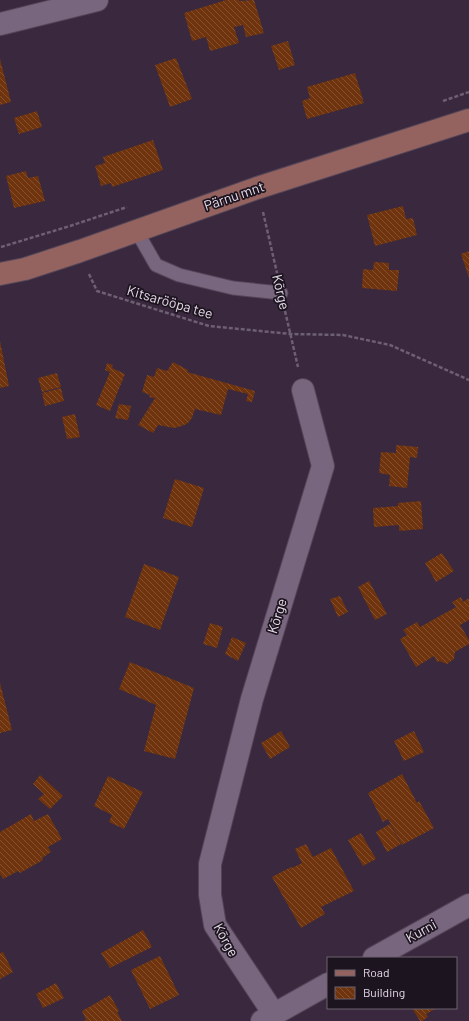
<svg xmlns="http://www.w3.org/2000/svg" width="469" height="1021" font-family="Barlow,sans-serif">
	<defs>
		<pattern id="building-back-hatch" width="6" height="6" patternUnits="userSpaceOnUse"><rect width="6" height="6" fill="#6f340d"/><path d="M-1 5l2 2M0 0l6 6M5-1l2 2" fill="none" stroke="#835130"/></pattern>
	</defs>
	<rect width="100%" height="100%" fill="#39283e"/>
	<path fill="url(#building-back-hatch)" d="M 226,0 L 239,0 L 239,1 L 254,0 L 264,33 L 246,37 L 243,25 L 234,27 L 239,43 L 210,51 L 206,37 L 192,41 L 184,13 Z
		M 288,41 L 295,65 L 279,70 L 271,46 Z
		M 176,58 L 192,99 L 170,107 L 155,65 Z
		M 0,59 L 11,102 L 0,105 Z
		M 355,73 L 364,103 L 307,119 L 302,101 L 310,98 L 307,87 Z
		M 37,111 L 42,127 L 19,134 L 14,118 Z
		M 153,140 L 163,170 L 112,187 L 111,183 L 101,186 L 95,166 L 105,163 L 103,157 Z
		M 26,171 L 28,178 L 38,176 L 45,201 L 14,208 L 6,176 Z
		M 403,206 L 406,219 L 413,218 L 417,235 L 375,246 L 367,215 Z
		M 469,251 L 469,278 L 461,254 Z
		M 374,262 L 389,263 L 389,270 L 399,270 L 397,291 L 362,288 L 363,269 L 373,270 Z
		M 0,341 L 9,386 L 0,388 Z
		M 173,362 L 188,370 L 187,372 L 255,391 L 252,402 L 246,401 L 248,394 L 228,389 L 221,415 L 195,409 L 192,418 L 188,423 L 182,426 L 174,428 L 158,425 L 153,433 L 138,425 L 155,398 L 149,397 L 150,395 L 142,392 L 147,375 L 154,377 L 157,368 L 167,371 Z
		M 107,363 L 113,365 L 112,368 L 125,374 L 110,411 L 96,405 L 110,372 L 105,370 Z
		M 57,373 L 61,387 L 42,392 L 38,378 Z
		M 61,388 L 64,401 L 45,406 L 42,393 Z
		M 119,404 L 131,406 L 128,420 L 115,418 Z
		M 75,414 L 80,437 L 67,439 L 62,417 Z
		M 396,445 L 418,447 L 417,458 L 410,457 L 407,488 L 389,486 L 390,475 L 379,473 L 381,452 L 396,453 Z
		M 175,479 L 204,488 L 192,527 L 163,518 Z
		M 421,501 L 423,529 L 399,531 L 399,525 L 374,527 L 373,508 L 398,506 L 398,503 Z
		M 442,553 L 454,571 L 436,582 L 425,563 Z
		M 144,564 L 179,577 L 160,630 L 125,617 Z
		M 369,581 L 387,614 L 375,620 L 358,587 Z
		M 340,596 L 348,612 L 338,617 L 330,599 Z
		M 461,597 L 463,602 L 469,598 L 469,620 L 460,625 L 469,640 L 469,644 L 455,652 L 454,659 L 447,664 L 439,661 L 437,662 L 434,656 L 416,667 L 400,639 L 407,635 L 403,630 L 417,622 L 420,627 L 456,607 L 452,602 Z
		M 210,623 L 223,627 L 217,648 L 203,644 Z
		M 232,637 L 246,643 L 238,661 L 225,654 Z
		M 130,662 L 194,688 L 175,759 L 144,751 L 156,705 L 119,689 Z
		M 0,683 L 12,730 L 0,733 Z
		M 281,731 L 290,747 L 270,759 L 261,743 Z
		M 414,731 L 424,752 L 404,761 L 394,741 Z
		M 402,774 L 417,803 L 419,801 L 434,828 L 402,845 L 388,819 L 383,822 L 368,793 Z
		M 40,775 L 63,796 L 50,809 L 38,799 L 44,794 L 33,784 Z
		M 108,776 L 143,792 L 124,829 L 109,822 L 112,815 L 94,806 Z
		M 31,814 L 34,821 L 48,814 L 62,839 L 48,847 L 51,852 L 42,858 L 43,860 L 20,873 L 18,871 L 3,879 L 0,874 L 0,832 Z
		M 390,824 L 401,844 L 387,852 L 376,832 Z
		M 361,833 L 376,859 L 363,866 L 348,840 Z
		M 306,844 L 313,857 L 331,848 L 354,891 L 321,907 L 325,914 L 301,928 L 272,877 L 291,867 L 292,868 L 302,863 L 295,849 Z
		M 143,930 L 152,947 L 110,968 L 101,953 Z
		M 3,952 L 13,972 L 0,979 L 0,953 Z
		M 160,956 L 179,995 L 150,1009 L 131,970 Z
		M 56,983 L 64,998 L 43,1008 L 36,994 Z
		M 110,995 L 119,1011 L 117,1012 L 122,1021 L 84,1021 L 86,1020 L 82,1011 Z
		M 412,1008 L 437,1008 L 426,1014 L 428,1017 L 422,1021 L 420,1021 Z"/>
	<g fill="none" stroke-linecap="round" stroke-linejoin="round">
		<defs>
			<path id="lane" d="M 136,230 L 156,265 L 179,275 L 233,288 L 281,293"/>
			<path id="street" d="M 0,24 L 97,0
				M 374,958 L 469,905
				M 274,1014 L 215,925 L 210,895 L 210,864 L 252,699 L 323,466 L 303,390
				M 262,1021 L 328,984"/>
			<path id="secondary" d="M 0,274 L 25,269 L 80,251 L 257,188 L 469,120"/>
		</defs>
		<use href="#lane" stroke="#534558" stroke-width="15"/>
		<use href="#street" stroke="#534558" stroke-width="24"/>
		<use href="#secondary" stroke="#534558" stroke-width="24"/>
		<path stroke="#6e5f73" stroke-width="2.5" stroke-dasharray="4 2" stroke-linecap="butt" d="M 443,101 L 469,92
			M 263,212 L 277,273
			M 1,247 L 70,226 L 127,207
			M 89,274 L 97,291 L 209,326 L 291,334 L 343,335 L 390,345 L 469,380
			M 285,311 L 298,367"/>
		<use href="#lane" stroke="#78657e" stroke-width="13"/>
		<use href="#street" stroke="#78657e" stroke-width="22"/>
		<use href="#secondary" stroke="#94625f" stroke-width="22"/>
	</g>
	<g text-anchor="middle" stroke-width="3.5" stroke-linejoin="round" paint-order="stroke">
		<g font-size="14" fill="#e5dae9" stroke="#1c141e">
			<text transform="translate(234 196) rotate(-19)" y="5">Pärnu mnt</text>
			<text transform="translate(281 292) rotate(77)" y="5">Kõrge</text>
			<text transform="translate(170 302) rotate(16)" y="5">Kitsarööpa tee</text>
			<text transform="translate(277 616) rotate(-73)" y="5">Kõrge</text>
			<text transform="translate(421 931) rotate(-29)" y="5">Kurni</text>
			<text transform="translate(226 940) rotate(61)" y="5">Kõrge</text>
		</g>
	</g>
	<rect x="327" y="957" width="130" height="52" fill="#1c141e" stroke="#6c636f"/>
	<rect x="335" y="970" width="20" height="6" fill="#94625f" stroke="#6c636f"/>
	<text x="363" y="977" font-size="12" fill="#e5dae9">Road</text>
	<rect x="335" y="987" width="20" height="12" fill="url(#building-back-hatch)" stroke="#6c636f"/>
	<text x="363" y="997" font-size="12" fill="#e5dae9">Building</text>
</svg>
